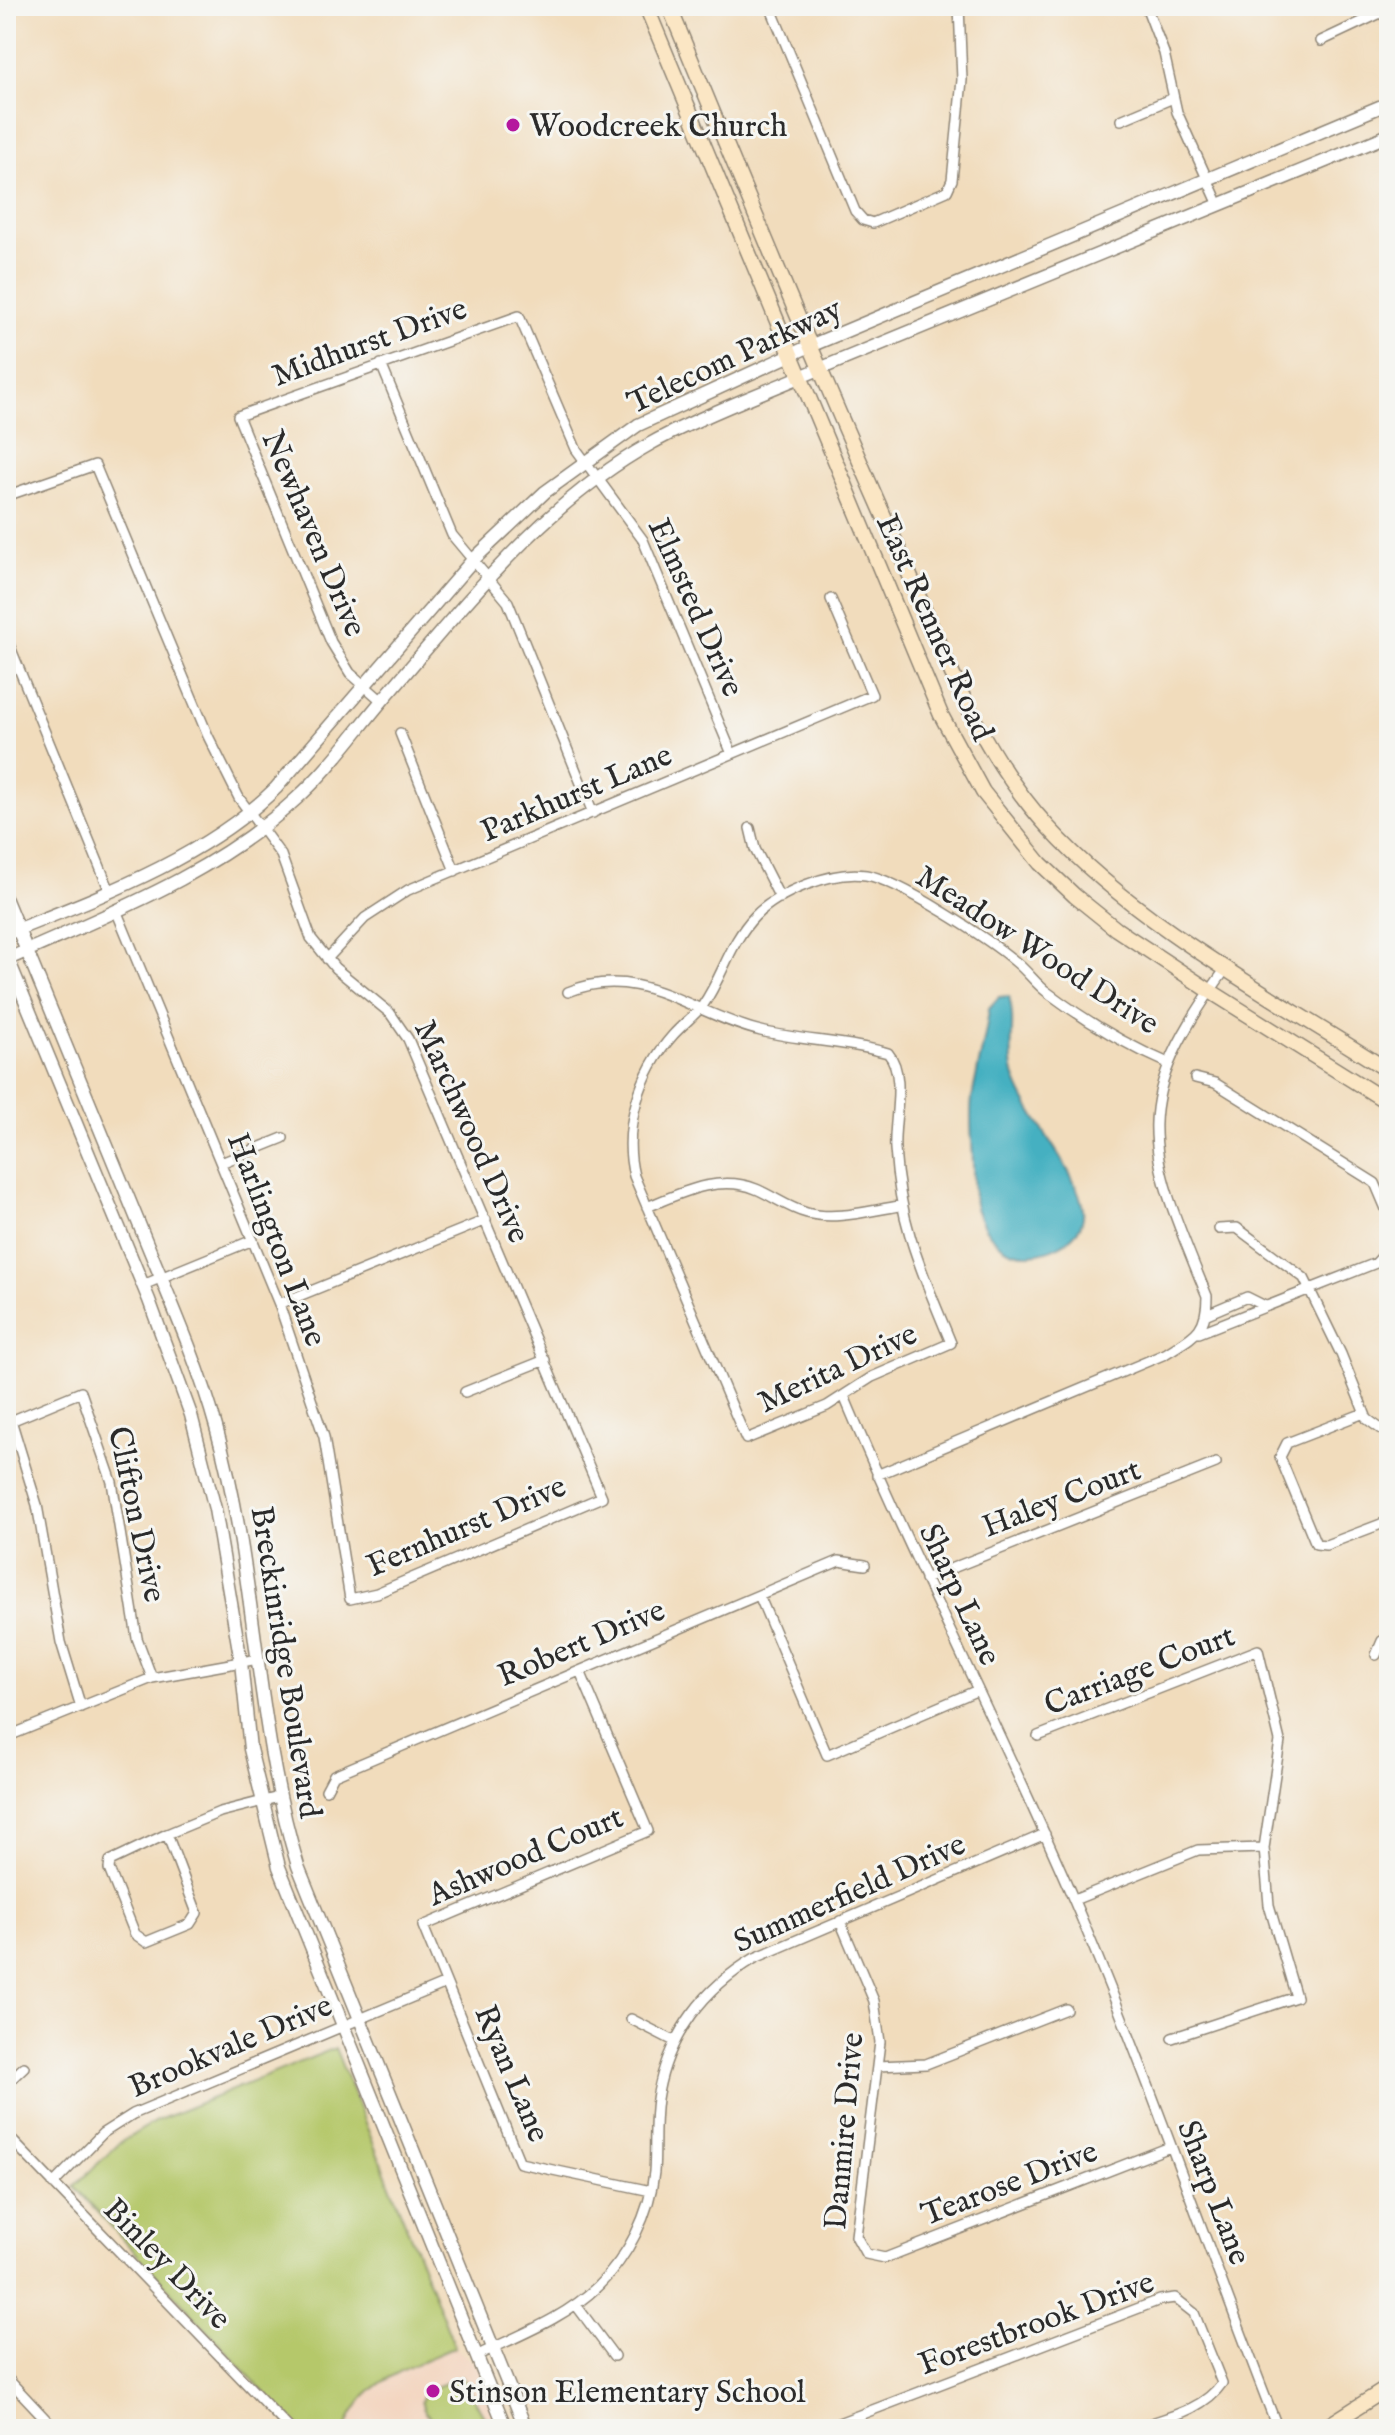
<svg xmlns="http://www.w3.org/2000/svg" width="1395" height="2435" font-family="'IM FELL English',serif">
	<rect width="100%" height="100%" fill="#f6f6f2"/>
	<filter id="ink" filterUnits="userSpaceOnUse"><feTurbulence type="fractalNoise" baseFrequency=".0125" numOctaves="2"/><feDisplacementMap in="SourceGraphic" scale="16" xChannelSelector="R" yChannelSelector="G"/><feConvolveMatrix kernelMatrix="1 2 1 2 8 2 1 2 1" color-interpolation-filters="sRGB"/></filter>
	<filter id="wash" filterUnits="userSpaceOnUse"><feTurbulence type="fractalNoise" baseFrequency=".006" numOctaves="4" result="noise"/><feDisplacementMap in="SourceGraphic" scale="32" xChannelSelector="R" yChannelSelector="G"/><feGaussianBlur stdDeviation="1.8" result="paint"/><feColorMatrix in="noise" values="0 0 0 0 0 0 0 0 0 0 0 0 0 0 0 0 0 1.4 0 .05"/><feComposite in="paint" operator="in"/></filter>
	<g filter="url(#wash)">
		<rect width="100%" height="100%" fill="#f1dcbc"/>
		<path fill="#f3d4be" d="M 455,2347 L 488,2376 L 510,2429 L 345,2429 L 359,2403 L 385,2378 Z"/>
		<path fill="#b5c86b" stroke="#707a4b" stroke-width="2" d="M 335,2048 L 455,2347 C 413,2366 361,2380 346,2429 L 298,2429 L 74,2186 L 121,2142 L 156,2121 Z
			M 462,2377 L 491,2429 L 442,2429 L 425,2412 L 421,2401 L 427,2390 Z"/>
		<path fill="#44b0c1" stroke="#386e76" stroke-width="2" d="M 1009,996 C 1017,1024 1006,1052 1016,1080 C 1030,1120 1079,1173 1083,1210 C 1087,1242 1034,1263 1009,1250 C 992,1242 982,1226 976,1208 C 972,1196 974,1179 973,1166 C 973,1144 969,1120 972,1099 C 977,1068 986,1039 989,1008 L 999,997 Z"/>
	</g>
	<g filter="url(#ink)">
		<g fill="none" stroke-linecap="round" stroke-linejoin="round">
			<defs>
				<path id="minor" d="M 770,6 L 855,211 L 863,220 L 873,223 L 947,191 L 952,180 L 962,80 L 959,6
					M 1146,6 L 1164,53 L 1177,112 L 1219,205
					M 1321,41 L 1389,9
					M 1121,120 L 1173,98
					M 381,364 L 452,535 L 508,602 L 593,813
					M 6,496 L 95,465 L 208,736 L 239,798 L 281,855 L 311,938 L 335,968 L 390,1013 L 408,1039 L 602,1497 L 377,1593 L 350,1599 L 324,1437 L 279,1304 L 116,910
					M 6,637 L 109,889
					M 382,701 L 350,673 L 331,642 L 238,416 L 519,316 L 576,449 L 643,540 L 732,754
					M 400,733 L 455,871
					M 750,828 L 755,849 L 780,898
					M 327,959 L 365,918 L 408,890 L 872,695 L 831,599
					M 568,992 C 640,962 693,1015 761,1031 C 803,1041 846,1041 888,1053 C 907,1075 893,1121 895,1149 C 900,1227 922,1272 951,1343 L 872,1377 L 827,1406 L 746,1439 L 634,1176 C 622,1128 640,1072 673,1035 C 683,1024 694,1016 703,1005 C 723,976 730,942 755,916 C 779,892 831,870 866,875 C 899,880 990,940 1017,963 C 1028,972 1036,984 1047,992 C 1083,1019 1126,1045 1168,1063
					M 1195,1078 L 1215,1083 L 1375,1183 L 1389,1216
					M 221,1163 L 283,1138
					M 647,1207 C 681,1193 719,1174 756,1189 C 773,1196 788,1208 807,1213 C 836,1221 871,1210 900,1206
					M 1219,1229 L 1237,1228 L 1304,1278 L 1341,1354 L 1367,1419 L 1389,1435
					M 143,1285 L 253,1240
					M 279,1304 L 486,1220
					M 1207,1314 L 1247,1297 L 1265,1306
					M 1199,1333 L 1376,1263 L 1389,1249
					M 465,1392 L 545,1360
					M 844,1396 C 916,1568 1002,1732 1075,1903 C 1149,2076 1209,2254 1278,2429
					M 1364,1413 L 1287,1443 L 1280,1457 L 1316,1544 L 1326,1545 L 1389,1521
					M 11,1420 L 37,1505 L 61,1642 L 81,1707
					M 6,1423 L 81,1392 L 112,1482 L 137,1638 L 152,1678
					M 877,1475 L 1165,1354 C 1193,1336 1207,1333 1207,1296 C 1145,1145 1126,1106 1227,967
					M 925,1579 L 1216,1463
					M 759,1595 L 827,1755 L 978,1690
					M 1376,1655 L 1382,1641 L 1389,1638
					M 580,1671 L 648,1831 L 423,1926 L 520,2163 L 651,2191
					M 6,1719 L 13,1734
					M 1038,1736 L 1258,1650 L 1280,1741 L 1264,1848 L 1269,1905 L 1296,1997 L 1172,2038
					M 6,1737 L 152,1678 L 258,1659
					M 326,1790 L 334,1775 L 839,1561 L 865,1565
					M 167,1834 L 197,1913 L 190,1924 L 146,1942 L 135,1934 L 109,1869 L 110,1861 Z
					M 167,1834 L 220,1812 L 279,1797
					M 1074,1900 L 1198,1850 L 1264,1848
					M 840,1921 L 874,2001 L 880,2042 L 856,2236 L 866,2254 L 885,2258 L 1170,2147
					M 631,2019 L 674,2041
					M 877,2066 L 926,2064 L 1066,2009
					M 6,2084 L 24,2067
					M 6,2134 L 290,2429
					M 53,2184 L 103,2133 L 133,2114 L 446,1983
					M 576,2305 L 614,2356
					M 476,2356 C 519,2335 564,2319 598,2286 C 628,2257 650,2214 654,2172 C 656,2146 653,2118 658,2093 C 669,2034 704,1988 755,1958 L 1045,1834
					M 6,2377 L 55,2429
					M 823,2429 L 1160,2300 L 1175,2298 L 1194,2313 L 1222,2383 C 1203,2411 1164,2418 1134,2429"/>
				<path id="tertiary" d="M 6,900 C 50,1008 95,1116 139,1224 C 166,1291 197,1358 216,1427 C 257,1571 254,1723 298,1866 L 526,2429
					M 6,934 C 96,898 206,858 276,788 L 472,561 L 545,492 L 638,425 L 810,346 L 1389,103
					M 6,954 L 149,1300 L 191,1415 L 215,1509 L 241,1662 L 250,1749 L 279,1867 L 506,2429
					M 6,960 C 108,914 212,876 296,799 C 332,767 360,725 392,689 C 469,599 545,503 650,444 C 680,427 713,413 744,400 L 1389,135"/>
				<path id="secondary" d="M 646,6 L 941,715 L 983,792 L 1040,863 L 1075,896 L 1116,929 L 1210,991 L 1389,1103
					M 669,6 C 743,185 816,364 895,541 C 939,641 973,745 1048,827 C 1138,926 1277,999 1389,1071
					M 1323,2429 L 1389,2387"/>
			</defs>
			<use href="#minor" stroke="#8e8474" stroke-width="12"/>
			<use href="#tertiary" stroke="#8e8474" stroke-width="15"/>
			<use href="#secondary" stroke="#8e8474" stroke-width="17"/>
			<use href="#minor" stroke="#fff" stroke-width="9"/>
			<use href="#tertiary" stroke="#fff" stroke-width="12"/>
			<use href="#secondary" stroke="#fbe6c4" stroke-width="14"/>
		</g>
	</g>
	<g fill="#b5179e" stroke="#f6f6f2" stroke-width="3">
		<circle cx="513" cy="125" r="8"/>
		<circle cx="433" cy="2391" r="8"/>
	</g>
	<g text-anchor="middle" stroke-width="6" stroke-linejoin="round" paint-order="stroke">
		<g font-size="32" fill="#2b2b2b" stroke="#f6f6f2" text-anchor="start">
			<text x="529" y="136">Woodcreek Church</text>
			<text x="449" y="2402">Stinson Elementary School</text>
		</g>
		<g font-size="32" fill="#2b2b2b" stroke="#f6f6f2">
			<text transform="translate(369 341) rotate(-20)" y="11">Midhurst Drive</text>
			<text transform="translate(734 355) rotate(-25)" y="11">Telecom Parkway</text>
			<text transform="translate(315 533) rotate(67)" y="11">Newhaven Drive</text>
			<text transform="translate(697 607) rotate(66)" y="11">Elmsted Drive</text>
			<text transform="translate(936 627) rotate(66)" y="11">East Renner Road</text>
			<text transform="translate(576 792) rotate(-23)" y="11">Parkhurst Lane</text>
			<text transform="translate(1038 949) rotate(33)" y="11">Meadow Wood Drive</text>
			<text transform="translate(473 1131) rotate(66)" y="11">Marchwood Drive</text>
			<text transform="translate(278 1239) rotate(69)" y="11">Harlington Lane</text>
			<text transform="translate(837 1367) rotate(-25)" y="11">Merita Drive</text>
			<text transform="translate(1061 1497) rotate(-21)" y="11">Haley Court</text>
			<text transform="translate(138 1514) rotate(78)" y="11">Clifton Drive</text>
			<text transform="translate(466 1525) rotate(-23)" y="11">Fernhurst Drive</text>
			<text transform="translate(961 1594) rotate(65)" y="11">Sharp Lane</text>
			<text transform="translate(581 1642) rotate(-23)" y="11">Robert Drive</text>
			<text transform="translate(287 1662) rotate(81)" y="11">Breckinridge Boulevard</text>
			<text transform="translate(1139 1669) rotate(-21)" y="11">Carriage Court</text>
			<text transform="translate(525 1855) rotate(-23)" y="11">Ashwood Court</text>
			<text transform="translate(849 1892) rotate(-24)" y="11">Summerfield Drive</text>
			<text transform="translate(230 2045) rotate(-23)" y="11">Brookvale Drive</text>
			<text transform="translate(513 2073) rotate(67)" y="11">Ryan Lane</text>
			<text transform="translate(843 2131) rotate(-85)" y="11">Danmire Drive</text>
			<text transform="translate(1009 2182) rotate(-21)" y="11">Tearose Drive</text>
			<text transform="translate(1215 2192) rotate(69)" y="11">Sharp Lane</text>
			<text transform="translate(168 2263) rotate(46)" y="11">Binley Drive</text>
			<text transform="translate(1036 2322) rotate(-20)" y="11">Forestbrook Drive</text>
		</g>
	</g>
	<rect width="1395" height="2435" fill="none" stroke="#f6f6f2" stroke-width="32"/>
</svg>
